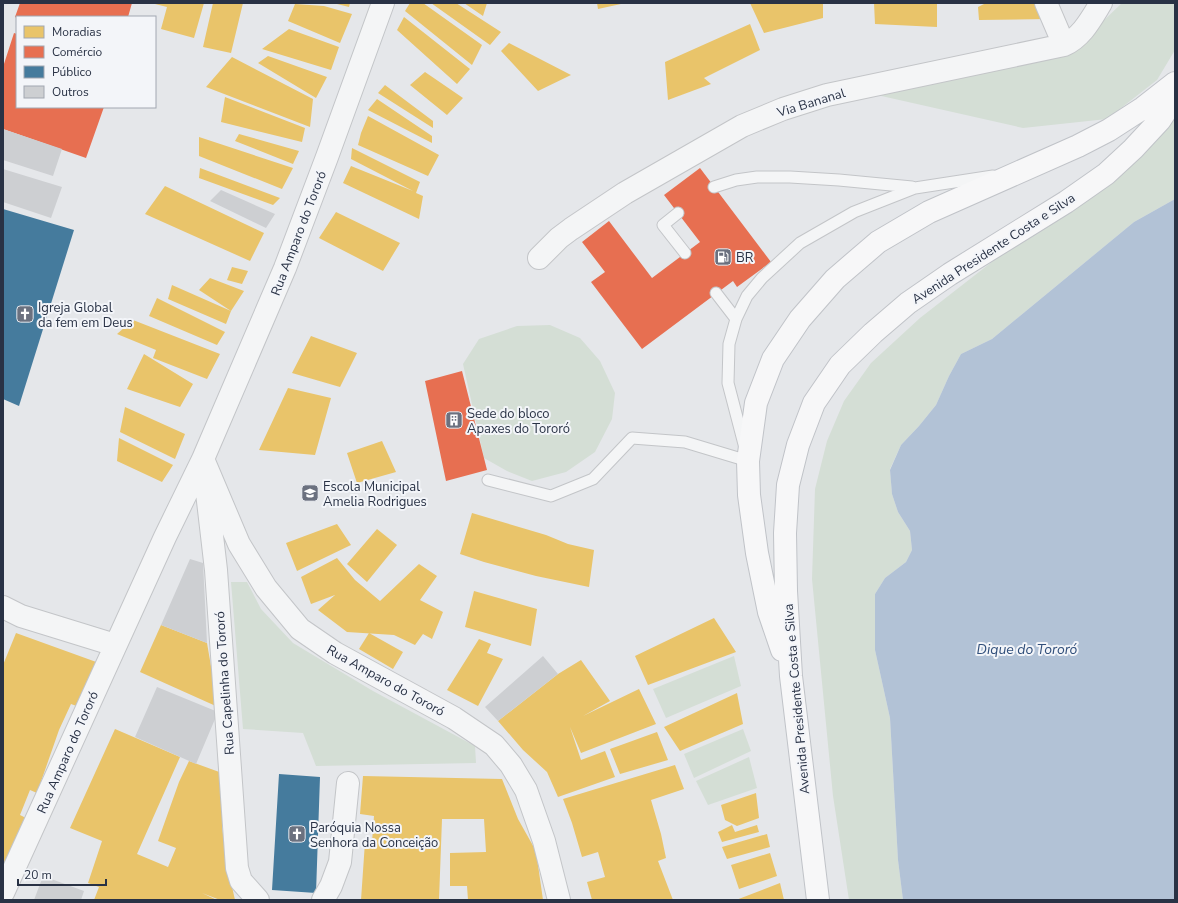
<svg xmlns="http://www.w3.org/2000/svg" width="1178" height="903" font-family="'Nunito Sans',sans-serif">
	<rect width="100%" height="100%" fill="#e5e7ea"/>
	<path fill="#d4ded5" d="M 1122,3 L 1175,3 L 1175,50 L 1157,80 L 1107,119 L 1023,128 L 877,95 L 1077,46 Z
		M 1175,119 L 1175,199 L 1134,222 L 992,339 L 961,354 L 949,376 L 936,405 L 919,426 L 901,445 L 890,469 L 892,494 L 898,512 L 910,531 L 912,550 L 906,562 L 885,578 L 875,594 L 875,650 L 890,718 L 898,860 L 903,900 L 849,900 L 833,796 L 812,579 L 815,489 L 827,441 L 844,401 L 871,363 L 920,318 Z
		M 550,325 L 580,338 L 600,361 L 615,393 L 612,419 L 595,452 L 566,472 L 532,481 L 507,471 L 484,458 L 463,364 L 479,339 L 517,326 Z
		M 231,582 L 247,582 L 261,609 L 293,643 L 373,691 L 475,746 L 476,763 L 316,766 L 303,733 L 243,729 Z
		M 734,656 L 741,686 L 666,718 L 653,689 Z
		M 743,729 L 751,751 L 694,778 L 684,754 Z
		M 749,757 L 757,788 L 708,805 L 696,781 Z"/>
	<path fill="#b2c2d6" d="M 1175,199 L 1175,900 L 903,900 L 898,860 L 890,718 L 875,650 L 875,594 L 885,578 L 906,562 L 912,550 L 910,531 L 898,512 L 892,494 L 890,470 L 901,445 L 919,426 L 936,405 L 949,376 L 961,354 L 992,339 L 1134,222 Z"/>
	<path fill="#e9c46a" d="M 151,3 L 204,3 L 194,38 L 161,29 L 167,7 Z
		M 213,3 L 243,3 L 231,53 L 203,47 Z
		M 333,3 L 350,3 L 349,7 Z
		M 410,3 L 423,3 L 482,45 L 472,65 L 405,11 Z
		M 431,3 L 456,3 L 501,32 L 490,45 Z
		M 464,3 L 487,3 L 483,16 Z
		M 597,3 L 620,3 L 621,4 L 598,9 Z
		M 750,3 L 823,3 L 823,18 L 764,33 Z
		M 874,3 L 937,3 L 937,27 L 875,24 Z
		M 986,3 L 1037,3 L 1049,19 L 979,20 L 978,7 Z
		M 295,4 L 324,6 L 352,14 L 340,43 L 288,21 Z
		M 404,17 L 470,69 L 457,84 L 397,30 Z
		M 750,24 L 760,50 L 704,78 L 711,84 L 668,100 L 665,62 Z
		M 289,29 L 339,47 L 331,70 L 262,49 Z
		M 509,43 L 571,75 L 538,91 L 501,51 Z
		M 268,56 L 327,77 L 316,98 L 258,63 Z
		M 232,57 L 313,99 L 310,127 L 206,87 Z
		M 425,72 L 463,98 L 447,115 L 410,85 Z
		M 385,85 L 433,121 L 433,128 L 378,93 Z
		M 225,97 L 305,128 L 302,142 L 221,122 Z
		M 377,99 L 432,136 L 432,143 L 368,110 Z
		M 368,116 L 439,155 L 428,176 L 358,145 L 361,133 Z
		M 239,134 L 299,151 L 293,164 L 235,141 Z
		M 199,137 L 293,168 L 282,189 L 199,156 Z
		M 352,148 L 420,182 L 416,193 L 423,196 L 419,219 L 343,183 L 351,166 L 413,191 L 351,159 Z
		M 200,168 L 280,198 L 273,205 L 199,178 Z
		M 165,186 L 264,233 L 250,261 L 145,214 Z
		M 336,212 L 400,243 L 383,271 L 319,238 Z
		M 232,267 L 248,271 L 242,284 L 227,280 Z
		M 210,278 L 244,291 L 231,311 L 226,324 L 168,299 L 172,285 L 231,311 L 199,290 Z
		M 157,298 L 225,332 L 217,345 L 149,316 Z
		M 133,320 L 220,354 L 207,379 L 153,358 L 156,350 L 117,334 Z
		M 311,336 L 357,353 L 340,387 L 292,373 Z
		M 144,354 L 193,384 L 180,407 L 127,389 Z
		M 288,388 L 331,398 L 315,455 L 259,450 Z
		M 125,407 L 185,434 L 175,459 L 120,432 Z
		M 119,438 L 173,465 L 162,482 L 117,461 Z
		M 382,441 L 396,472 L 357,483 L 347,453 Z
		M 472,513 L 546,535 L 568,544 L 594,550 L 589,587 L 536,576 L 484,562 L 460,554 Z
		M 337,524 L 351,545 L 297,571 L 286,543 Z
		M 377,529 L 397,545 L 367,582 L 347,564 Z
		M 337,558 L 355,580 L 380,601 L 419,564 L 437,576 L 420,600 L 443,612 L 432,639 L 423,634 L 415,645 L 394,635 L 347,632 L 318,610 L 335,595 L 311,604 L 301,577 Z
		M 474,591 L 537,609 L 531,646 L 465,627 Z
		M 714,618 L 736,652 L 648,685 L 635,656 Z
		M 161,625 L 207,643 L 218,707 L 140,672 Z
		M 16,633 L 99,663 L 82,708 L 71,704 L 59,730 L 37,793 L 30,790 L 20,815 L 26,818 L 3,877 L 3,665 Z
		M 369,633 L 403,652 L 393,669 L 359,649 Z
		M 479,639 L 491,644 L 487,653 L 503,659 L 478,706 L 447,690 Z
		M 581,660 L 610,701 L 583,716 L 639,689 L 656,724 L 581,753 L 570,727 L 581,760 L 605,751 L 615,777 L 558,797 L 547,772 L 523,750 L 498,721 L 558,674 Z
		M 737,693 L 743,724 L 680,751 L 664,727 Z
		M 115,729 L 180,757 L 137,854 L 168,867 L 176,848 L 158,841 L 179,782 L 189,761 L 222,773 L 222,827 L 228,869 L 235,900 L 220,900 L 202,893 L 217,900 L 94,900 L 99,887 L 88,883 L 102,841 L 70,828 Z
		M 657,732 L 668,760 L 620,774 L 610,749 Z
		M 675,765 L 684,789 L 651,800 L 661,834 L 666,858 L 658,861 L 673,900 L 592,900 L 587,882 L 605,877 L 598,852 L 582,857 L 572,823 L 563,799 Z
		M 363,776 L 502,779 L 518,819 L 536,851 L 543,900 L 468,900 L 467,886 L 450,886 L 450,853 L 486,852 L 484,819 L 442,819 L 439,900 L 361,900 L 365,842 L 372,842 L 374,816 L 360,814 Z
		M 756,793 L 759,818 L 737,826 L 725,820 L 721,805 Z
		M 732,825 L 735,832 L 757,825 L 759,832 L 722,842 L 718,832 Z
		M 767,834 L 770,847 L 727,859 L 722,847 Z
		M 770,853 L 777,876 L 739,889 L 731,865 Z
		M 780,883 L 784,900 L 736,900 Z"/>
	<path fill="#e76f51" d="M 20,3 L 132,3 L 128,17 L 17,18 L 15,17 Z
		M 14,33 L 17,34 L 17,107 L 104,107 L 86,158 L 3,129 L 3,67 Z
		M 700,168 L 771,262 L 737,287 L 733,281 L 642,349 L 591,282 L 605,272 L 582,242 L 609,221 L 652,278 L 700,242 L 664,195 Z
		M 462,371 L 487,470 L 446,481 L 425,381 Z"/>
	<path fill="#457b9d" d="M 3,209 L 74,230 L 19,406 L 3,399 Z
		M 279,774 L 320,777 L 316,893 L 272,890 Z"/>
	<path fill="#cdcfd2" d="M 3,129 L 62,149 L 53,176 L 3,160 Z
		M 3,169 L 62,187 L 51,218 L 3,202 Z
		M 221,190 L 275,214 L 266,228 L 210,201 Z
		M 190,559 L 203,563 L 207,643 L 161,625 Z
		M 543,656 L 558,674 L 498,721 L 485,707 Z
		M 157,687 L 218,712 L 196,764 L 135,737 Z
		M 43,876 L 84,891 L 81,900 L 34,900 Z"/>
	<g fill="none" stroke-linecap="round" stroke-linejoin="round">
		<defs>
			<path id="service" d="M 714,187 L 736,180 L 757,177 L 790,177 L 839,180 L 912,187
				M 678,213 L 663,225 L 685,253
				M 716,293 L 736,319
				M 745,448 L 728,383 L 729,344 L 736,319 L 747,296 L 762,278 L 800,243 L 854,212 L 915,188 L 993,176
				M 488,480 L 551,496 L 593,479 L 632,438 L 685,442 L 748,461"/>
			<path id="minor" d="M 1046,3 L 1064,45
				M 539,258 L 559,238 L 571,229 L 625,193 L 742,126 L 783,109 L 827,95 L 1064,45 C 1082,37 1091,19 1101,3
				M 203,459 L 239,544 L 266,588 L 300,629 L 335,653 L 454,718 L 494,745 L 511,765 L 526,790 L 544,841 L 559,900
				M 206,484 L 216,570 L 237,868 L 241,881 L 258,900
				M 3,607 L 21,616 L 115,645
				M 3,893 L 165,537 L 203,459 L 285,268 L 327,157 L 383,3
				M 323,900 L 331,886 L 340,862 L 348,783"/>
			<path id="primary" d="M 782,650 L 769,612 L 757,553 L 749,495 L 748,461 L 756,403 L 773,359 L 800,319 L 835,279 L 878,242 L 929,212 L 1078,146 L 1109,130 L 1143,108 L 1175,83
				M 818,900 L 791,676 L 786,591 L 785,533 L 788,485 L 798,445 L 814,403 L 840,365 L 873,333 L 908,303 L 950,274 L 1066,202 L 1106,174 L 1133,149 L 1160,120 L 1175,97"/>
		</defs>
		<use href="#service" stroke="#c3c5c8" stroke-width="13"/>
		<use href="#minor" stroke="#c3c5c8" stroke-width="24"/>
		<use href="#primary" stroke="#c0c3c8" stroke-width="24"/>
		<use href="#service" stroke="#f4f5f6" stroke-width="11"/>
		<use href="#minor" stroke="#f4f5f6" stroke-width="22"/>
		<use href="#primary" stroke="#f7f7f8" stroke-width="22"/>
	</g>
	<defs>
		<symbol id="fuel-square" viewBox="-11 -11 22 22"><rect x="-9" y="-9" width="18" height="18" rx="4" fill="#6b717f" stroke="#f3f5f9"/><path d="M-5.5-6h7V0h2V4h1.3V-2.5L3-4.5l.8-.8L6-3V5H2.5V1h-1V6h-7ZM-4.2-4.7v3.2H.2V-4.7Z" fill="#fff"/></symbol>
		<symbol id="church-square" viewBox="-11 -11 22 22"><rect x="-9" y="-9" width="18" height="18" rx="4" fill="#6b717f" stroke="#f3f5f9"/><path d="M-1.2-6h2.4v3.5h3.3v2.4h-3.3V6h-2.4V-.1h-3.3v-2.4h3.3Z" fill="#fff"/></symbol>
		<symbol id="building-square" viewBox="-11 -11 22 22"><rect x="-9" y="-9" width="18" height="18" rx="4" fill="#6b717f" stroke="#f3f5f9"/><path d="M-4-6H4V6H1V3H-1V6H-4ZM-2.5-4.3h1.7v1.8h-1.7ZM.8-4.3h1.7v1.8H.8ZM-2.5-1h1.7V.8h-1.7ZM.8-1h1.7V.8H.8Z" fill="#fff"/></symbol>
		<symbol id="school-square" viewBox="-11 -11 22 22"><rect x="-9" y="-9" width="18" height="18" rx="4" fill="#6b717f" stroke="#f3f5f9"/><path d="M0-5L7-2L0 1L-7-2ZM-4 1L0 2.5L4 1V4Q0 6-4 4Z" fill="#fff"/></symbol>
	</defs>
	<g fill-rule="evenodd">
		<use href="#fuel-square" x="713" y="247" width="20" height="20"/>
		<use href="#church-square" x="15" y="304" width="20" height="20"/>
		<use href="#building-square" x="444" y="410" width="20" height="20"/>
		<use href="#school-square" x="300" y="483" width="20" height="20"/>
		<use href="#church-square" x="287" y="824" width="20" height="20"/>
	</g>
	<g text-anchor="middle" stroke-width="4" stroke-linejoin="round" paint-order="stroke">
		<g font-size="13" fill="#293245" stroke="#f3f5f9">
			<text transform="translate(811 102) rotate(-17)" y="5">Via Bananal</text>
			<text transform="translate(298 233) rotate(-69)" y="5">Rua Amparo do Tororó</text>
			<text transform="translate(993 248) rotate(-33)" y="5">Avenida Presidente Costa e Silva</text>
			<text transform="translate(386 680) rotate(29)" y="5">Rua Amparo do Tororó</text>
			<text transform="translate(224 683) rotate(-94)" y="5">Rua Capelinha do Tororó</text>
			<text transform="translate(796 699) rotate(-95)" y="5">Avenida Presidente Costa e Silva</text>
			<text transform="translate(67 752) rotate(-66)" y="5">Rua Amparo do Tororó</text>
		</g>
		<g font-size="13" fill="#293245" stroke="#f3f5f9" text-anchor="start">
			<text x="736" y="262">BR</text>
			<text x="38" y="312">Igreja Global<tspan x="38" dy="15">da fem em Deus</tspan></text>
			<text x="467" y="418">Sede do bloco<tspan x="467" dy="15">Apaxes do Tororó</tspan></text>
			<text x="323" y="491">Escola Municipal<tspan x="323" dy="15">Amelia Rodrigues</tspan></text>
			<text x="310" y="832">Paróquia Nossa<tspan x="310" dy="15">Senhora da Conceição</tspan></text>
		</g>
		<g font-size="14" font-style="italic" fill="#314f7b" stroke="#f3f5f9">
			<text x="1027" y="654">Dique do Tororó</text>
		</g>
	</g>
	<rect width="1178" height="903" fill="none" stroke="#293245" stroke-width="8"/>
	<rect x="16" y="16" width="140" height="92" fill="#f3f5f9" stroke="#a2a7b1"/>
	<rect x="24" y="26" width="20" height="12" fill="#e9c46a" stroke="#a2a7b1"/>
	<text x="52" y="36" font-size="12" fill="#293245">Moradias</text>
	<rect x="24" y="46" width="20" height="12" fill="#e76f51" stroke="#a2a7b1"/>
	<text x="52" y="56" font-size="12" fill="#293245">Comércio</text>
	<rect x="24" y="66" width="20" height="12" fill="#457b9d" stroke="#a2a7b1"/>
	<text x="52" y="76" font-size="12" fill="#293245">Público</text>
	<rect x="24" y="86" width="20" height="12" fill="#cdcfd2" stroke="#a2a7b1"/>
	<text x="52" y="96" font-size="12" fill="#293245">Outros</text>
	<path d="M18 879v6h88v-6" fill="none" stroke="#293245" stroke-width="2"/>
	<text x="24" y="879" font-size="12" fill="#293245" stroke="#f3f5f9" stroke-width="3" paint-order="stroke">20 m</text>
</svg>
